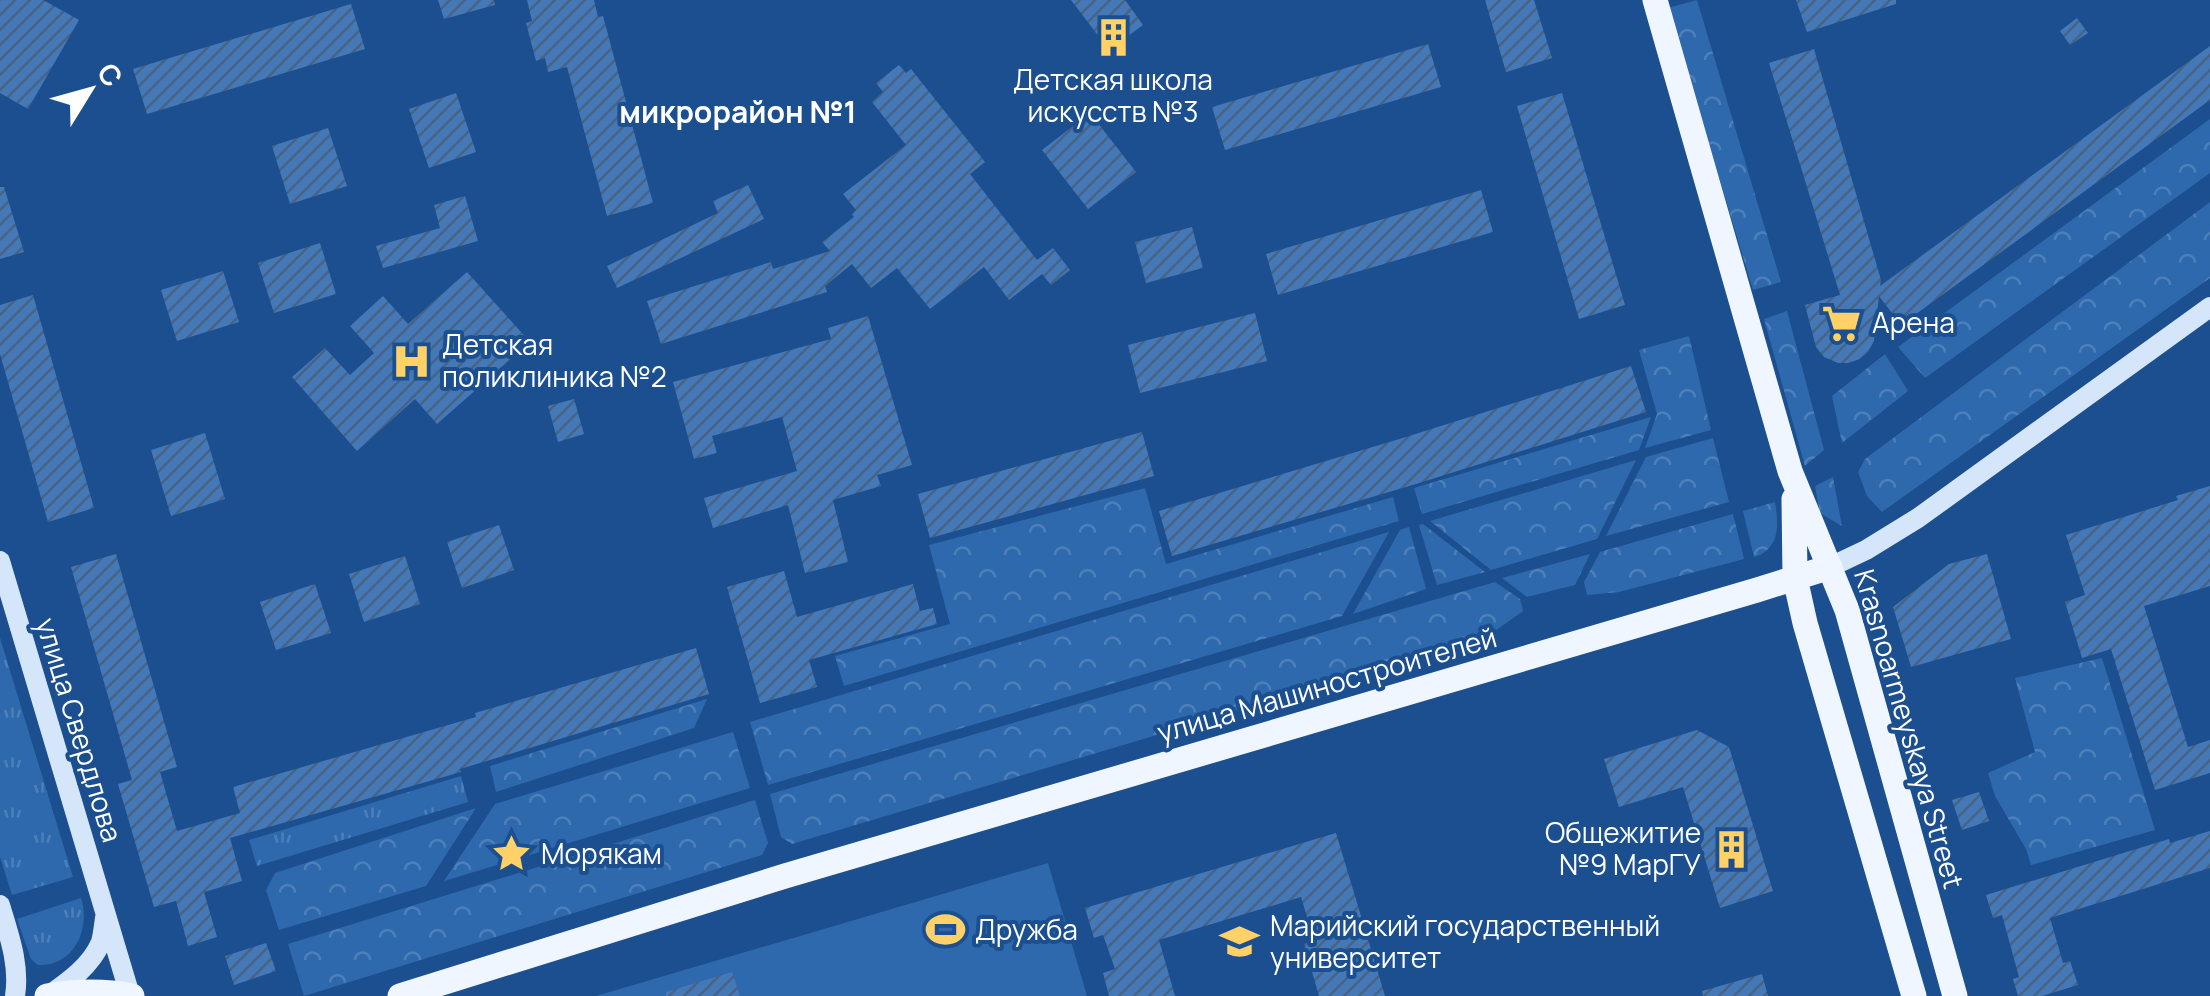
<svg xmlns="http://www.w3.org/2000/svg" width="2210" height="996" font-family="Manrope,sans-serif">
	<defs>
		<pattern id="grass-tufts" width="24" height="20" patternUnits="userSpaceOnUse" patternTransform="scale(2.5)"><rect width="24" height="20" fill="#2e69ad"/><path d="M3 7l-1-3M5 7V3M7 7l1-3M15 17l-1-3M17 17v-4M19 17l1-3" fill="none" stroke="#4d80b9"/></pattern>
		<pattern id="forest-crowns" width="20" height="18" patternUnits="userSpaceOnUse" patternTransform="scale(2.5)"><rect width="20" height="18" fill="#2e69ad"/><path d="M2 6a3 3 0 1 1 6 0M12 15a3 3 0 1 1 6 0" fill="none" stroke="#4d80b9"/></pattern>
		<pattern id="building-hatch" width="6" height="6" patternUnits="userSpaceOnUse" patternTransform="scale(2.5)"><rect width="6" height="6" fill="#4478b7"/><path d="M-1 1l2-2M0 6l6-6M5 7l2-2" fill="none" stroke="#486282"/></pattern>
	</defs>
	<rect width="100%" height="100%" fill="#1b4f8f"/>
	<path fill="url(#grass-tufts)" d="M 0,638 L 73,877 L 12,895 L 0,857 Z
		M 461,776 L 468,802 L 257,866 L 249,840 Z
		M 81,898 C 91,928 74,967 38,965 L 31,959 L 17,919 Z"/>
	<path fill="url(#forest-crowns)" d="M 1697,0 L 1781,282 L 1753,290 L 1668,8 Z
		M 2210,119 L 2210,173 L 1925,378 L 1898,347 Z
		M 2210,202 L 2210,278 L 1882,512 L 1867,496 L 1858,472 L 1865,459 Z
		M 1787,311 L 1824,450 L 1805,466 L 1764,319 Z
		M 1689,336 L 1711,430 L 1645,448 L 1657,414 L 1639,350 Z
		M 1885,354 L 1908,391 L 1842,443 L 1832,396 Z
		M 1651,417 L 1639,450 L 1422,514 L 1414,488 Z
		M 1713,438 L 1729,502 L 1606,536 L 1646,457 Z
		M 1636,460 L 1597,539 L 1491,570 L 1430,521 Z
		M 1833,477 L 1842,526 L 1820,513 L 1815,486 Z
		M 1145,488 L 1166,564 L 1393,497 L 1399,521 L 844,686 L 835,656 L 950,624 L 929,545 Z
		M 1775,502 C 1779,525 1780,549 1754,557 L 1743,511 Z
		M 1733,514 L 1744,559 L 1619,592 L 1587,595 L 1584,582 L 1600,552 Z
		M 1423,524 L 1485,572 L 1437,585 L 1419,525 Z
		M 1409,527 L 1426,589 L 1353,614 L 1400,530 Z
		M 1389,532 L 1342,616 L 768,785 L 750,722 Z
		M 1590,554 L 1575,585 L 1527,597 L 1502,578 Z
		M 1495,582 L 1520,599 L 1523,611 L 1488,636 L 792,844 L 781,837 L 770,794 Z
		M 2102,658 L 2155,830 L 2031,865 L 2026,849 L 1995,796 L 1988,773 L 2035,752 L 2015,678 Z
		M 707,699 L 694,728 L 496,792 L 490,766 Z
		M 733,732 L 750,788 L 444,881 L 495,804 Z
		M 755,800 L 768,843 L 762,855 L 304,996 L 288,944 Z
		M 476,808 L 426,886 L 279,930 L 266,890 L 275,873 Z"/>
	<path fill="#2e69ad" d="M 1048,863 L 1087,996 L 596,996 Z"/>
	<path fill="url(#building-hatch)" d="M 0,0 L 43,0 L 79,20 L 28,109 L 0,93 Z
		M 438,0 L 494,0 L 495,5 L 444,19 Z
		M 527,0 L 594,0 L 598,17 L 603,16 L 653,203 L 607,216 L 567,67 L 548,72 L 545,58 L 536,61 L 526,23 L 532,21 Z
		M 1071,0 L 1125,0 L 1143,25 L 1109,50 Z
		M 1485,0 L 1534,0 L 1552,58 L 1506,72 Z
		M 1796,0 L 1896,0 L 1896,4 L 1807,32 Z
		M 351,4 L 365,49 L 147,114 L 133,69 Z
		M 2077,18 L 2088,33 L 2070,45 L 2060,31 Z
		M 1428,44 L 1441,87 L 1225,150 L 1212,107 Z
		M 2210,46 L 2210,100 L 1901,325 L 1879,296 L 1874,341 L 1868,352 L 1860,359 L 1848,363 L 1838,363 L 1824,357 L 1816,347 L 1805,305 L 1840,295 L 1769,63 L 1814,49 L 1881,280 L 1880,286 Z
		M 899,65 L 906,73 L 911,69 L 985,162 L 970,174 L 1037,260 L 1053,248 L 1070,270 L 1051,285 L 1042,274 L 1009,300 L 984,267 L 930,309 L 897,268 L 871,288 L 852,264 L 825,286 L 827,292 L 661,344 L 647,301 L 771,262 L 773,269 L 830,251 L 822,242 L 854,217 L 852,214 L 856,210 L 843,194 L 906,145 L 872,102 L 883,92 L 876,83 Z
		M 456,93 L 476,152 L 429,168 L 409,109 Z
		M 1562,93 L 1625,305 L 1579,319 L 1517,106 Z
		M 1090,113 L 1136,172 L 1088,209 L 1042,150 Z
		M 328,128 L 347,186 L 290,204 L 272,146 Z
		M 748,185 L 764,219 L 617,288 L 607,266 L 718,213 L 713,201 Z
		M 0,187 L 4,187 L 24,252 L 0,259 Z
		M 1481,190 L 1493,232 L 1278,295 L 1266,254 Z
		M 465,196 L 478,241 L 383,268 L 376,246 L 440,228 L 434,205 Z
		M 1192,227 L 1203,268 L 1146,283 L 1135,242 Z
		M 320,243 L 336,294 L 274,313 L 258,263 Z
		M 223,271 L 239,322 L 177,341 L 161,290 Z
		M 467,272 L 530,342 L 437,424 L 415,399 L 357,451 L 292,377 L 325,348 L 350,375 L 374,353 L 350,326 L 383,296 L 408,324 Z
		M 33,295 L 94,508 L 48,522 L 0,354 L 0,305 Z
		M 1255,313 L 1267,361 L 1140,393 L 1128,345 Z
		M 868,316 L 912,465 L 877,475 L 881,486 L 833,500 L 848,562 L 805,573 L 788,505 L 713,528 L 704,498 L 797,471 L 782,417 L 712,436 L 717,453 L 694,459 L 673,382 L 831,339 L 828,328 Z
		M 1631,366 L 1646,412 L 1416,484 L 1172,556 L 1159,511 L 1406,437 Z
		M 574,399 L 584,434 L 558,442 L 548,406 Z
		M 1142,432 L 1154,476 L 930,538 L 918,494 Z
		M 205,433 L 225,499 L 171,516 L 151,450 Z
		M 2210,486 L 2210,586 L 2144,606 L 2188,747 L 2210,740 L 2210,773 L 2155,790 L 2111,649 L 2082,658 L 2065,602 L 2085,595 L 2066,535 L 2178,500 L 2176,496 Z
		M 499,525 L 514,570 L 462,588 L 447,542 Z
		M 116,554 L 177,767 L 160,772 L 177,831 L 240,813 L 233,787 L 476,717 L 475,713 L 696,648 L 709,694 L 460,769 L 461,772 L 230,838 L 242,881 L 204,892 L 217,937 L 188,946 L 176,901 L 154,907 L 118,784 L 132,780 L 71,567 Z
		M 1987,554 L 2011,639 L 1911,667 L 1893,607 L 1949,564 Z
		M 405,556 L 420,604 L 364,622 L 349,574 Z
		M 784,571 L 797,617 L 913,584 L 920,611 L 933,608 L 937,624 L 809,660 L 817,687 L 760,703 L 727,587 Z
		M 315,584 L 331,633 L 276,650 L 260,602 Z
		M 1697,730 L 1729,747 L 1773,891 L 1720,908 L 1683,787 L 1619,807 L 1604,759 Z
		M 1979,792 L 1989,821 L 1962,830 L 1952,800 Z
		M 2210,831 L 2210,868 L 2050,918 L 2063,963 L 2070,961 L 2078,985 L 2042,996 L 2018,996 L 2013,979 L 2019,977 L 2002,915 L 1993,918 L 1986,895 L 2169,839 L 2170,843 Z
		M 1336,833 L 1385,996 L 1319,996 L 1304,944 L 1314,940 L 1301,897 L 1159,940 L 1175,996 L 1109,996 L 1103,973 L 1115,969 L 1103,935 L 1094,938 L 1085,908 Z
		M 266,943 L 276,971 L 234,985 L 225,956 Z
		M 732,972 L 740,996 L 666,996 L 666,992 Z
		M 1762,974 L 1768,996 L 1703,996 L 1702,991 Z"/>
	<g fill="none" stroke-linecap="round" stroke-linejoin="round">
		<path stroke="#d6e6fa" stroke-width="20" d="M 0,561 L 130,995
			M 1830,567 L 1866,550 L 1918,518 L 2210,307
			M 0,905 C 9,935 20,965 15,996
			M 48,996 C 68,982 91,966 101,942 C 103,935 104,925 105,918"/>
		<path stroke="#f0f6ff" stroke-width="25" d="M 1655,0 L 1790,471 L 1847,610 L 1955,996
			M 1794,499 L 1795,578 L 1805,623 L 1914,996
			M 47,996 C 76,991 102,990 132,996
			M 400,996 L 785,876 L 1757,590 L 1830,567"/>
	</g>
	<defs>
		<symbol id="building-bare" viewBox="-9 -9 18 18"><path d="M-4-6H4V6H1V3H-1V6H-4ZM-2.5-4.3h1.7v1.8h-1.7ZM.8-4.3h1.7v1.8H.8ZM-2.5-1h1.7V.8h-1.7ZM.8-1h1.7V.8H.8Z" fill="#ffd166" stroke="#1b4f8f" stroke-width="2.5" paint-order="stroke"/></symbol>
		<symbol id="supermarket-bare" viewBox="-9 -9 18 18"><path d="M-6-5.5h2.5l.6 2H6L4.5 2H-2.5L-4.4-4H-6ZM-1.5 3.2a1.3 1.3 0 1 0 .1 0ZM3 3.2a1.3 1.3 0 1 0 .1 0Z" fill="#ffd166" stroke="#1b4f8f" stroke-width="2.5" paint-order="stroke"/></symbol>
		<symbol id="hospital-bare" viewBox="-9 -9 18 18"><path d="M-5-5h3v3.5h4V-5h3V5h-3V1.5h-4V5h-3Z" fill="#ffd166" stroke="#1b4f8f" stroke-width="2.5" paint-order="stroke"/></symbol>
		<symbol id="sight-bare" viewBox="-9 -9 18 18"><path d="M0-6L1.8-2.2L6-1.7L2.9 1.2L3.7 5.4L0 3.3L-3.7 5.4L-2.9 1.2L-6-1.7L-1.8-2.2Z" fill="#ffd166" stroke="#1b4f8f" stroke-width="2.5" paint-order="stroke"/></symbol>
		<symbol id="stadium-bare" viewBox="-9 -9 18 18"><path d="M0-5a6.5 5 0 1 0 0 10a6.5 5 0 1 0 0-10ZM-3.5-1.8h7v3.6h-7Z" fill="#ffd166" stroke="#1b4f8f" stroke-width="2.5" paint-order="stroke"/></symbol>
		<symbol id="university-bare" viewBox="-9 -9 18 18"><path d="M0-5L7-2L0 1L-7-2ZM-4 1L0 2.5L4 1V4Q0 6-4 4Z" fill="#ffd166" stroke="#1b4f8f" stroke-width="2.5" paint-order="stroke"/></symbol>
	</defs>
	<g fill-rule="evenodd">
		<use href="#building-bare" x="1086" y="10" width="55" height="55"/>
		<use href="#supermarket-bare" x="1814" y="296" width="55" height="55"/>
		<use href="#hospital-bare" x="384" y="334" width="55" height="55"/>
		<use href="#building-bare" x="1704" y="822" width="55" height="55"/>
		<use href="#sight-bare" x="484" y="826" width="55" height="55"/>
		<use href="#stadium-bare" x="918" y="902" width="55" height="55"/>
		<use href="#university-bare" x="1212" y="914" width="55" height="55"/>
	</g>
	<g text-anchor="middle" stroke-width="8" stroke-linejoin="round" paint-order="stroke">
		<g font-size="28" fill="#fff" stroke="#1b4f8f" text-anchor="start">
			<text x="1113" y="90" text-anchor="middle">Детская школа<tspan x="1113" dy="32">искусств №3</tspan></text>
			<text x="1872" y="333">Арена</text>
			<text x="442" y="355">Детская<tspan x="442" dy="32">поликлиника №2</tspan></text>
			<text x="1701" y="843" text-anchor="end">Общежитие<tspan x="1701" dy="32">№9 МарГУ</tspan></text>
			<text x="541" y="864">Морякам</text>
			<text x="1270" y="936">Марийский государственный<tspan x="1270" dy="32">университет</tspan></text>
			<text x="975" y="940">Дружба</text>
		</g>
		<g font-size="28" fill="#fff" stroke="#1b4f8f">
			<text transform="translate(1327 685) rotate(-16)" y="10">улица Машиностроителей</text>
			<text transform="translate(1909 729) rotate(74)" y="10">Krasnoarmeyskaya Street</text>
			<text transform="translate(79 730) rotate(73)" y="10">улица Свердлова</text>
		</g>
		<g font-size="30" font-weight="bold" fill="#fff" stroke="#1b4f8f">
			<text x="738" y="123">микрорайон №1</text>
		</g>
	</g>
	<g transform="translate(90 90) rotate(53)" stroke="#1b4f8f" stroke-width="8" paint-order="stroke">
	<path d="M0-8L18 38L0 25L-18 38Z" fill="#ffffff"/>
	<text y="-15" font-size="28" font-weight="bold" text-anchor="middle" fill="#ffffff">С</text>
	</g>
</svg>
